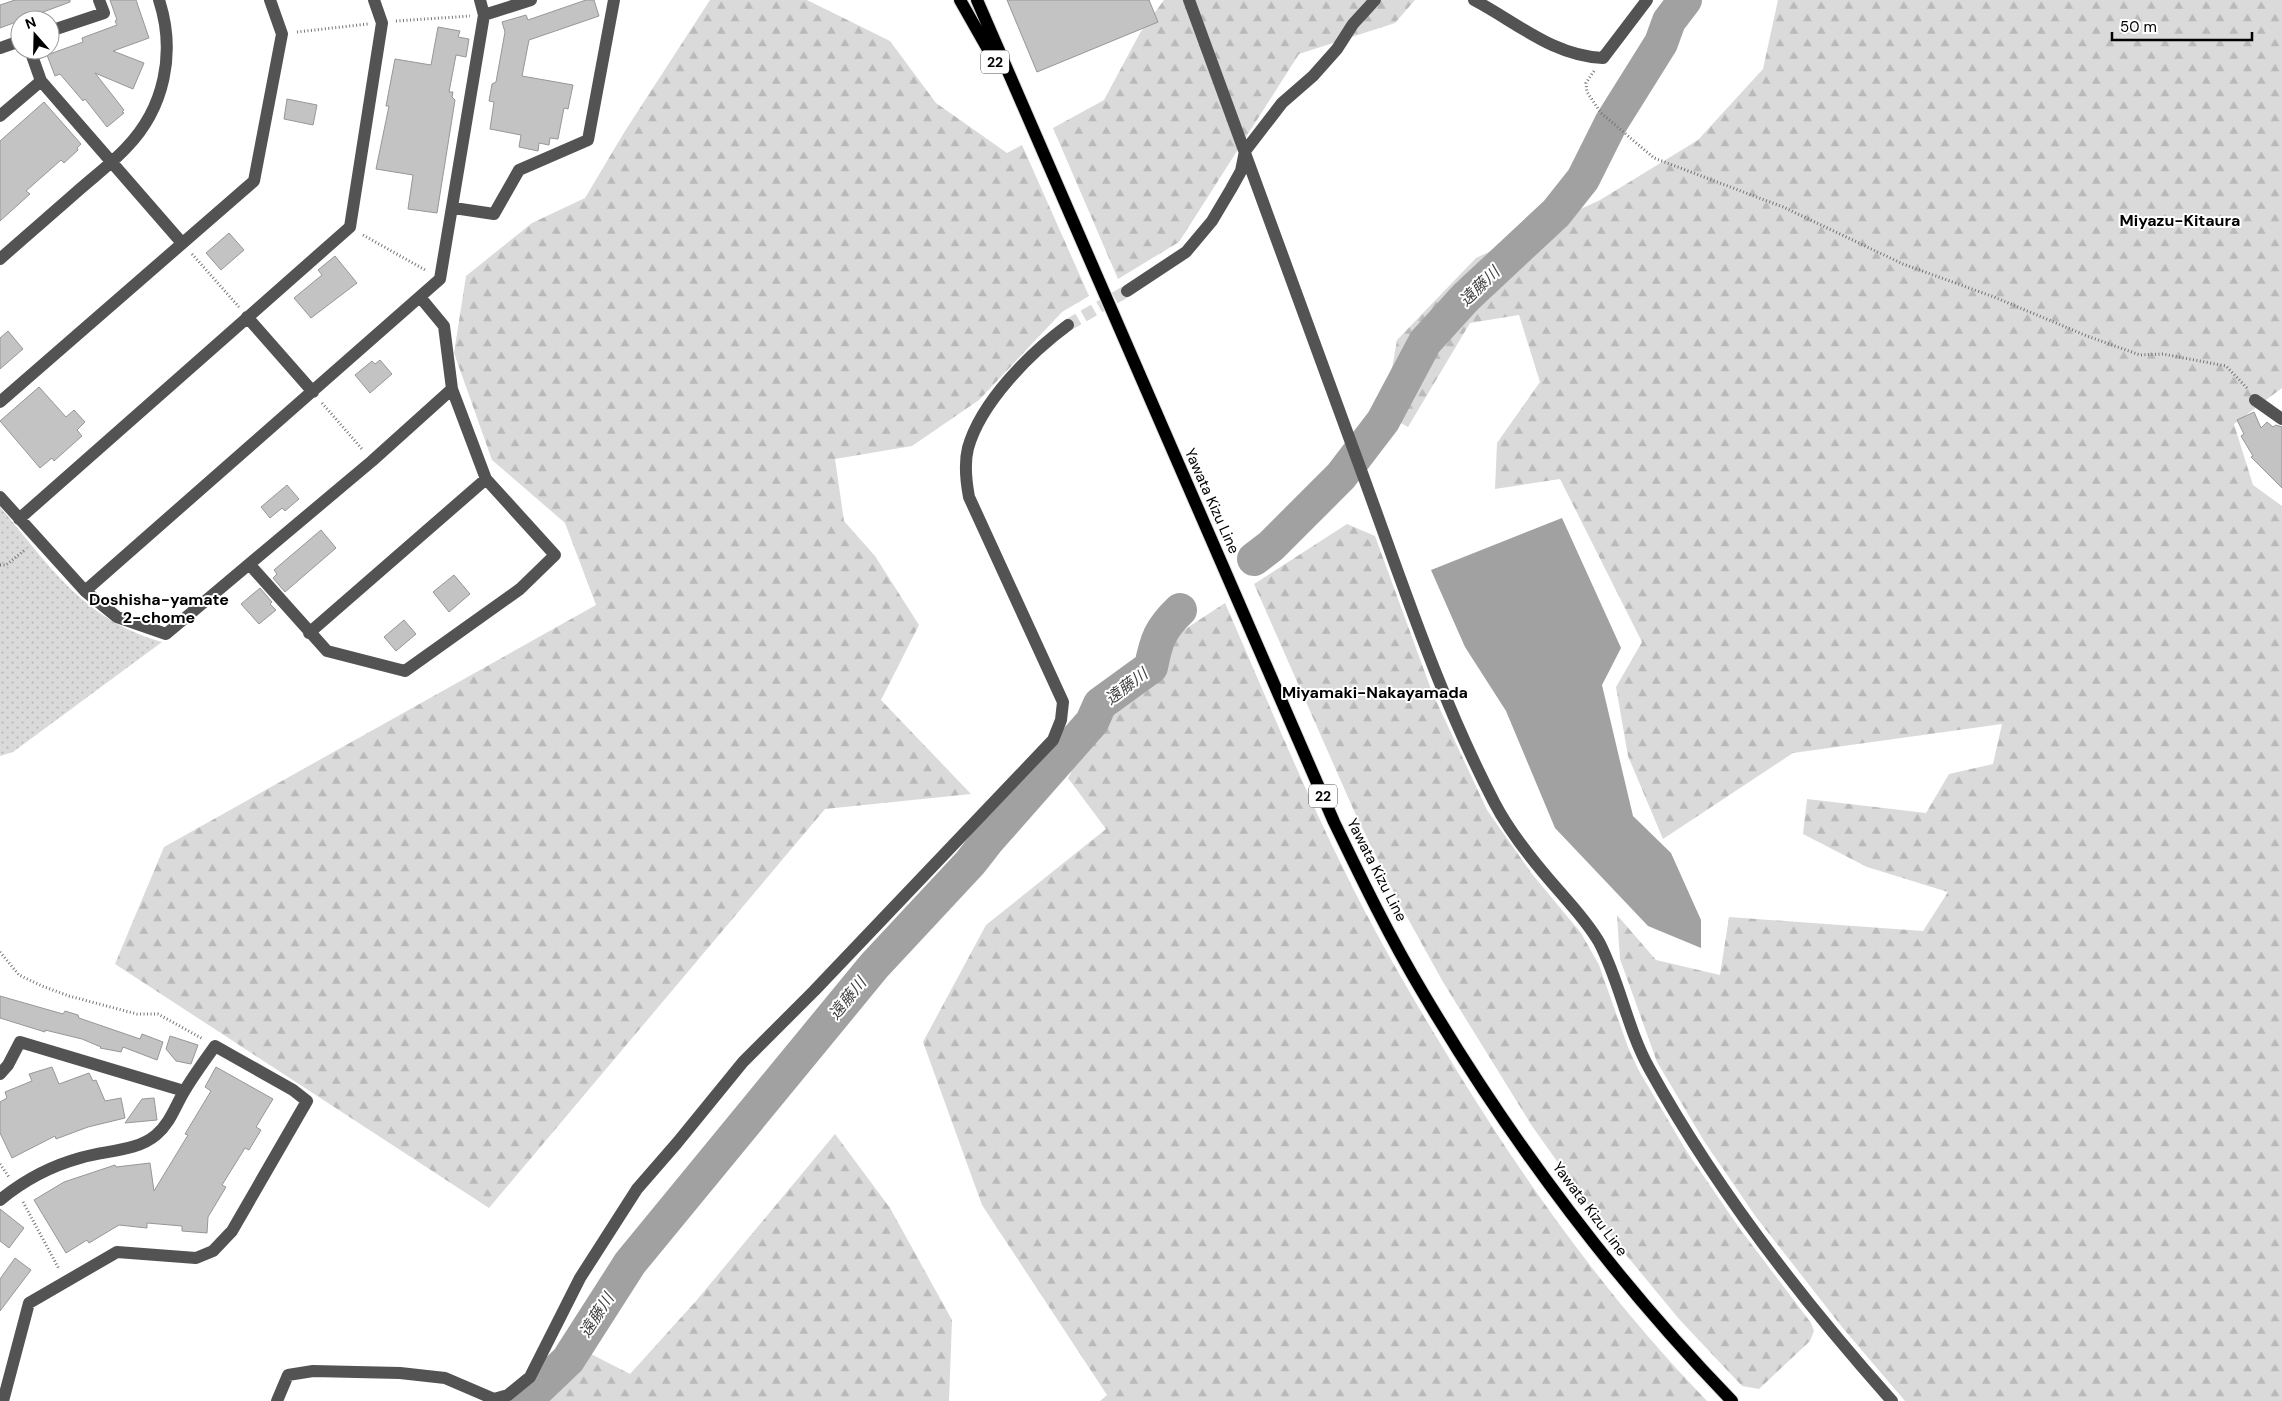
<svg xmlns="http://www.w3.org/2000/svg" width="2282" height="1401" font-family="'DM Sans','Noto Sans JP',sans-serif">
	<defs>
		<pattern id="forest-firs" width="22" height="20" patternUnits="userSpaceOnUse" patternTransform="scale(1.25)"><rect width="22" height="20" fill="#dadada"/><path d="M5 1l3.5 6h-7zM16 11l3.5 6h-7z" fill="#b9b9b9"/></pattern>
		<pattern id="park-dots" width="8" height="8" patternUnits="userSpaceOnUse" patternTransform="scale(1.25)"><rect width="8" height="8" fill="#dadada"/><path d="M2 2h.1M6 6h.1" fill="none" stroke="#b9b9b9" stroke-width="1.8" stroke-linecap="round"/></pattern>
	</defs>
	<rect width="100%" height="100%" fill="#fff"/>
	<path fill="url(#forest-firs)" d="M 710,0 L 807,0 L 890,41 L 936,103 L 1007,153 L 1022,145 L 1089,296 L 1062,312 L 979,400 L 912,446 L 835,459 L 844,521 L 875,556 L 919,625 L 881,700 L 971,794 L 825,809 L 489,1208 L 115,964 L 164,847 L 596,605 L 565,523 L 492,460 L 454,353 L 466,276 L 532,223 L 585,198 L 625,131 Z
		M 1164,0 L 1415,0 L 1395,23 L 1299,54 L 1179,242 L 1118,279 L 1053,128 L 1104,100 L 1140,33 Z
		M 1778,0 L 2282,0 L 2282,388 L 2234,424 L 2253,485 L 2282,506 L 2282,1401 L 1905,1401 L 1842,1327 L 1756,1217 L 1704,1141 L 1657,1062 L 1620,959 L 1617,915 L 1656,960 L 1720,975 L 1729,917 L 1923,931 L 1948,892 L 1867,867 L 1803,834 L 1807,799 L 1926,813 L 1949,774 L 1993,764 L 2002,724 L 1793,753 L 1663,839 L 1628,756 L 1616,687 L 1642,642 L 1560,479 L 1495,489 L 1497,443 L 1540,382 L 1519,315 L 1470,323 L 1408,427 L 1384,414 L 1397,340 L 1476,258 L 1600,200 L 1698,140 L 1763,69 Z
		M 1347,524 L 1375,536 L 1432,692 L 1487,810 L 1532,874 L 1581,933 L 1599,965 L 1628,1047 L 1639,1071 L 1687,1152 L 1740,1229 L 1811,1323 L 1814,1331 L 1810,1341 L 1759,1389 L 1742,1386 L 1679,1319 L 1608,1233 L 1532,1126 L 1443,982 L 1396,897 L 1355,813 L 1254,584 Z
		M 1225,603 C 1264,692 1301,783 1344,870 C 1379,942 1420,1011 1462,1079 C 1533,1194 1613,1304 1707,1401 L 1100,1401 L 1107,1395 L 982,1205 L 923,1042 L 986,925 L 1106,829 L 1068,778 L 1126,668 Z
		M 835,1134 L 890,1208 L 952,1320 L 949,1401 L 543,1401 L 591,1354 L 630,1374 L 696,1301 Z"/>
	<path fill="url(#park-dots)" d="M 0,507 C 51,567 82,619 162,642 L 13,752 L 0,756 Z"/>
	<path fill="#a1a1a1" d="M 1562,518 L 1621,648 L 1602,685 L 1633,816 L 1671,853 L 1701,920 L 1701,948 L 1648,926 L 1555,828 L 1506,711 L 1465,647 L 1431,570 Z"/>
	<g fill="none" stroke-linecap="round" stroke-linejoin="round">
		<path stroke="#a1a1a1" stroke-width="34" d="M 1254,559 L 1271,546 L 1341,476 L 1383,421 L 1425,342 L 1466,297 L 1556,213 L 1583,179 L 1611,123 L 1661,43 L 1669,21 L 1685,0
			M 525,1401 L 568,1360 L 630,1263 L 874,966 L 970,863 L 988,840 L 1092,722 L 1100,704 L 1151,667 C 1156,641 1160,629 1180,610"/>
	</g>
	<path fill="#c3c3c3" stroke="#979797" d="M 15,0 L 70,0 L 70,2 L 0,28 L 0,5 Z
		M 110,0 L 136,0 L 149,38 L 113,51 L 144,63 L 133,89 L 95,73 L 124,110 L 122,112 L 124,113 L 107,127 L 85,99 L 83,101 L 60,74 L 55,76 L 47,55 L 83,42 L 82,38 L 117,25 L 115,21 L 117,20 Z
		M 586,0 L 594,0 L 599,16 L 529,40 L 522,76 L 573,85 L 568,109 L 564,108 L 558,139 L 550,138 L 549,145 L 539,143 L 538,151 L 519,147 L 521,135 L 490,129 L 494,102 L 489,101 L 492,84 L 496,82 L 505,32 L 502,22 L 526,15 L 528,20 Z
		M 1007,0 L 1149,0 L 1158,22 L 1037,72 Z
		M 438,27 L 460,31 L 458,37 L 469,39 L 466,57 L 456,55 L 449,92 L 453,92 L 452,97 L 455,100 L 437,213 L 408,209 L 413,175 L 376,169 L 389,106 L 386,106 L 395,59 L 431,65 Z
		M 287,99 L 317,105 L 313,125 L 284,119 Z
		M 44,102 L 81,144 L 77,148 L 78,150 L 64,163 L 61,160 L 26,191 L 30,194 L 0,221 L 0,141 Z
		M 229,233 L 244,250 L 221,270 L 206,253 Z
		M 335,256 L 357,283 L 311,318 L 294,298 L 322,275 L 318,270 Z
		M 8,331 L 23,349 L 0,369 L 0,338 Z
		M 380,360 L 392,374 L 370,393 L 355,375 L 372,361 L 375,364 Z
		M 39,387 L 66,417 L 74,410 L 85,422 L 77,430 L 82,436 L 54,461 L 52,458 L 40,468 L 0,421 Z
		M 2254,412 L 2261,428 L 2267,422 L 2273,427 L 2276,425 L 2282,427 L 2282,488 L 2251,457 L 2253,456 L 2241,436 L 2244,434 L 2237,420 Z
		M 287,485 L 299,499 L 285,511 L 282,508 L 270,518 L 261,507 Z
		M 321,530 L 336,548 L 285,592 L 273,578 L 277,574 L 274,570 Z
		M 454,575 L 470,594 L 449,612 L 433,592 Z
		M 260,588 L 272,602 L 270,604 L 276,610 L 259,624 L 241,604 Z
		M 404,620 L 416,634 L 396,651 L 384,637 Z
		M 0,996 L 63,1014 L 65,1011 L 78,1015 L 79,1018 L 140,1039 L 142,1034 L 163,1042 L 157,1060 L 123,1047 L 121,1052 L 100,1048 L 101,1047 L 82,1039 L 45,1030 L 45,1032 L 0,1018 Z
		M 170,1036 L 198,1045 L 191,1064 L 176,1061 L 166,1049 Z
		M 52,1067 L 59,1084 L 89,1073 L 93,1081 L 96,1080 L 105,1101 L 121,1098 L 125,1118 L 88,1127 L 56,1139 L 55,1136 L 12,1158 L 0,1133 L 0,1102 L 7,1098 L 5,1092 L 32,1081 L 29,1074 Z
		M 216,1067 L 273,1099 L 256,1127 L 261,1130 L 249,1150 L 245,1148 L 222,1185 L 226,1187 L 208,1217 L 207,1233 L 182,1231 L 182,1226 L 147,1223 L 147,1228 L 119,1225 L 89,1243 L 87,1240 L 66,1253 L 34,1200 L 64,1182 L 115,1165 L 116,1167 L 150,1163 L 154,1191 L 188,1135 L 185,1134 L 211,1091 L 205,1087 Z
		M 154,1098 L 157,1120 L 125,1123 L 142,1099 Z
		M 0,1209 L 24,1228 L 9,1248 L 0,1241 Z
		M 15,1258 L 31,1270 L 0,1311 L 0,1279 Z"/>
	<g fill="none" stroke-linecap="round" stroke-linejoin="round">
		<path stroke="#d9d9d9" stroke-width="12" stroke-dasharray="12 6" stroke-linecap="butt" d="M 1068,325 L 1127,291"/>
		<defs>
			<path id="major" d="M 960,0 L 998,67
				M 977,0 L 1334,822 C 1362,880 1390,938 1423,993 C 1510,1140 1613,1278 1732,1401"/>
		</defs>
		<use href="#major" stroke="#dbdbdb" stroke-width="14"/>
		<path stroke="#757575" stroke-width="3" stroke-dasharray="1 2.5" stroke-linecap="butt" d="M 396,21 L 470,16
			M 297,32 L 368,24
			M 1594,71 L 1586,83 L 1587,92 L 1601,113 L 1654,158 L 1783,207 L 1903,264 L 1994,297 L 2087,336 L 2140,355 L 2163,354 L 2226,366 L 2247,388
			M 363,235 L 427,271
			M 192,254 L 239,307
			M 322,403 L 362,449
			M 0,565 L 6,565 L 26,549
			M 0,952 L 19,975 L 42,986 L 69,996 L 137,1014 L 158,1014 L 203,1039
			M 0,1164 L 9,1177
			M 23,1202 L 59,1269"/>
		<path stroke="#535353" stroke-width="12" d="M 1189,0 C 1247,156 1304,313 1361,470 C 1402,582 1439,696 1494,802 C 1511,835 1536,865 1560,892 C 1574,908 1588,923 1599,942 C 1620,982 1627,1028 1649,1068 C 1715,1188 1801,1299 1892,1401
			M 1474,0 C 1516,22 1553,56 1603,58 L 1647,0
			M 484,15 L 531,0
			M 50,31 L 104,13 L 99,0
			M 0,48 L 20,41
			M 30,50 L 41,81 L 182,243
			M 0,116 L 41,81
			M 454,208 L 494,214 L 519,170 L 588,140 L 614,0
			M 0,259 C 27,235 54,212 80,189 C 96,175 112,163 126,148 C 165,108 176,52 159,0
			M 1127,291 L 1186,252 L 1212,221 L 1231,189 L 1241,171 L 1245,151 L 1282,103 L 1313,76 L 1337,49 L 1353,24 L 1375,0
			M 247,317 L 313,392
			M 2255,400 L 2282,419
			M 0,402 L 254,181 L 282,34 L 270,0
			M 0,497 L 85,591 L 117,617 L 166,634 L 372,461 L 452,389
			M 19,519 L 350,227 L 382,23 L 374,0
			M 250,565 L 327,651 L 405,671 L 520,589 L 555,555 L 486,479 L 452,389 L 444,326 L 420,297
			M 85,591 L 440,279 L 484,15 L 480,0
			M 309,633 L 486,479
			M 0,1074 L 8,1065 L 20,1042 L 184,1091
			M 0,1200 C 23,1181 51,1166 80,1158 C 105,1150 136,1152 156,1135 C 171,1122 175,1106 185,1090 C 194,1075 205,1060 215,1046 L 293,1090 L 307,1101 L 232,1231 L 213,1251 L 196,1258 L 117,1252 L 29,1303 L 3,1401
			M 277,1401 L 288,1375 L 313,1371 L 400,1373 L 445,1378 L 494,1399 L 508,1395 L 530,1377 L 580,1278 L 637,1189 L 677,1143 L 743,1062 L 814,991 L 1053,740 L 1061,720 L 1063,702 L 969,497 C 966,481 964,464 968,448 C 981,402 1030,353 1068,325"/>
		<use href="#major" stroke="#000" stroke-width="12"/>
	</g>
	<g text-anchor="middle" stroke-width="4" stroke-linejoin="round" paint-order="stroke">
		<g fill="#fff" stroke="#4c4c4c" stroke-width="1">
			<rect x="981" y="50.5" width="28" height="23" rx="4"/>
			<rect x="1309" y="784.5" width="28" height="23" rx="4"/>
		</g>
		<g font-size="14" font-weight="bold" fill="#000">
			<text x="995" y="67">22</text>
			<text x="1323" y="801">22</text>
		</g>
		<g font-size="15" fill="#000" stroke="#fff">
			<text transform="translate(1212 501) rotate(66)" y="5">Yawata Kizu Line</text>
			<text transform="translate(1377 870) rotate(63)" y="5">Yawata Kizu Line</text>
			<text transform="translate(1590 1209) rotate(53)" y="5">Yawata Kizu Line</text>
		</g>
		<g font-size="16" font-weight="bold" fill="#000" stroke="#fff">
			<text x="2180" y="226">Miyazu-Kitaura</text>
			<text x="159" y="605">Doshisha-yamate<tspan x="159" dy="18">2-chome</tspan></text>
			<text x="1375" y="698">Miyamaki-Nakayamada</text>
		</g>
		<g font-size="16" font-style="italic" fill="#424242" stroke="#fff">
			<text transform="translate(1479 286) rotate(-44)" y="6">遠藤川</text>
			<text transform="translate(1126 686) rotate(-37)" y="6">遠藤川</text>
			<text transform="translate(847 998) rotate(-51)" y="6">遠藤川</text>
			<text transform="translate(596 1315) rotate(-57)" y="6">遠藤川</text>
		</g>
	</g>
	<g transform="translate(35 35) rotate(340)"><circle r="24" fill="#ffffff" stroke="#999999"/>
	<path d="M0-4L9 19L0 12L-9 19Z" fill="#000000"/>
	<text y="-8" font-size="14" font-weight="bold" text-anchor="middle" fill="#000000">N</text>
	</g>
	<path d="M2112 32v8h140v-8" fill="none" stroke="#000000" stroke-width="2.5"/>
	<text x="2120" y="32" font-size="15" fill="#000000" stroke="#ffffff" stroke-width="4" paint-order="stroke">50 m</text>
</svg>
